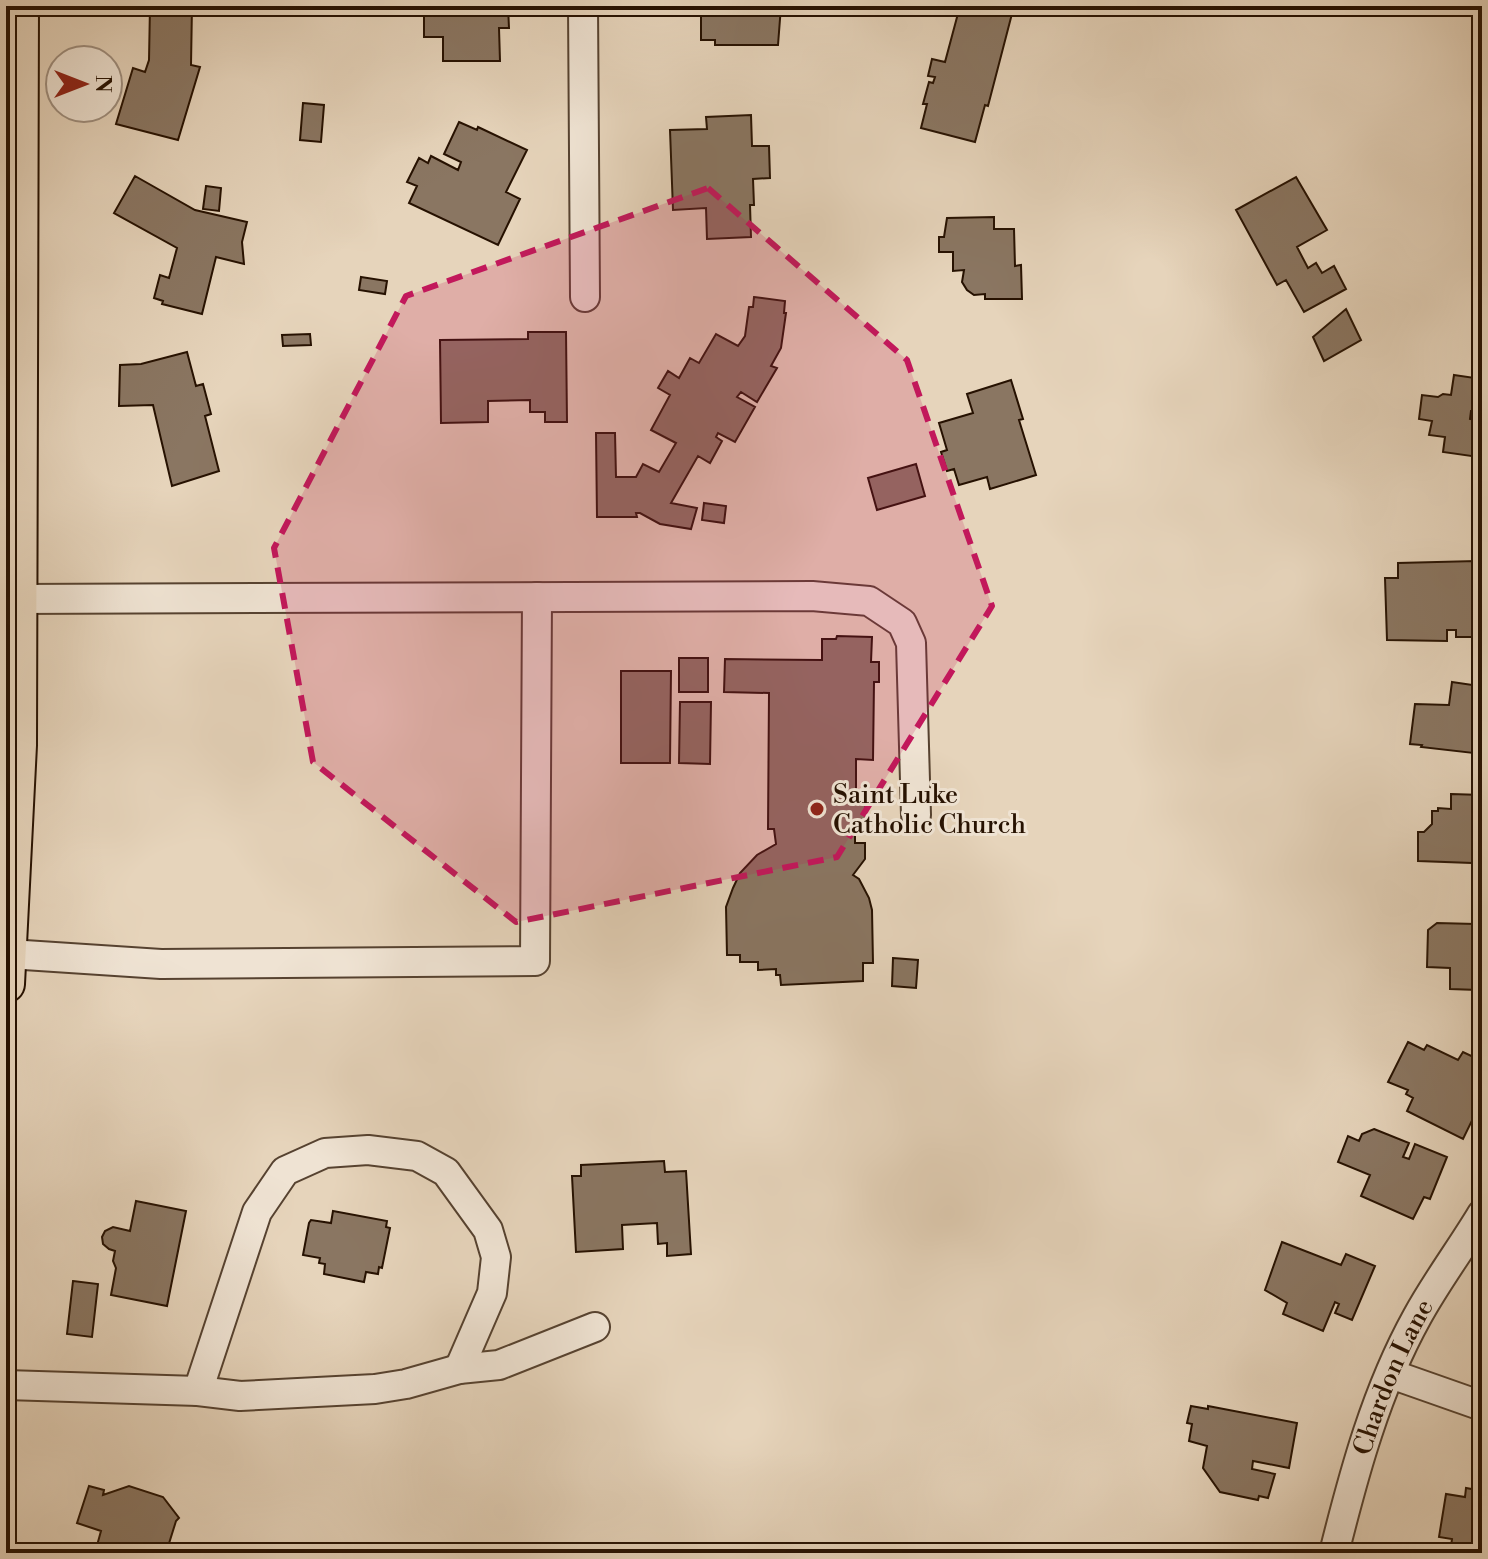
<svg xmlns="http://www.w3.org/2000/svg" width="1488" height="1559" font-family="'Libre Bodoni',serif">
	<rect width="100%" height="100%" fill="#e6d4bb"/>
	<filter id="stains"><feTurbulence type="fractalNoise" baseFrequency=".0025" numOctaves="4"/><feColorMatrix values="0 0 0 0 .2 0 0 0 0 .09 0 0 0 0 .02 0 0 0 .5 -.17"/></filter>
	<radialGradient id="worn" r=".72"><stop offset=".6" stop-color="#630" stop-opacity="0"/><stop offset="1" stop-color="#630" stop-opacity=".3"/></radialGradient>
	<path fill="#8a7662" stroke="#261101" stroke-width="2" d="M 150,6 L 192,6 L 191,65 L 200,67 L 178,140 L 116,124 L 133,68 L 145,72 L 149,60 Z
		M 424,6 L 508,6 L 509,28 L 499,28 L 500,61 L 443,61 L 443,37 L 424,37 Z
		M 701,6 L 781,6 L 778,45 L 715,45 L 715,40 L 701,40 Z
		M 960,6 L 1014,6 L 988,106 L 985,105 L 975,142 L 921,128 L 927,104 L 923,104 L 929,82 L 933,83 L 935,77 L 928,76 L 932,59 L 945,62 Z
		M 1481,60 L 1482,60 L 1482,110 L 1475,109 Z
		M 303,103 L 324,105 L 321,142 L 300,140 Z
		M 751,115 L 752,146 L 769,146 L 770,178 L 753,179 L 754,205 L 750,205 L 751,237 L 707,239 L 706,208 L 673,210 L 670,130 L 707,129 L 706,117 Z
		M 459,122 L 477,130 L 478,127 L 527,150 L 506,192 L 520,199 L 498,245 L 409,203 L 417,186 L 407,182 L 419,158 L 428,163 L 431,156 L 458,170 L 461,162 L 444,154 Z
		M 135,176 L 195,210 L 247,222 L 242,242 L 244,264 L 216,257 L 202,314 L 162,304 L 163,301 L 154,298 L 160,275 L 169,278 L 177,248 L 114,213 Z
		M 1296,177 L 1327,230 L 1297,247 L 1308,268 L 1316,263 L 1322,273 L 1334,266 L 1346,289 L 1304,312 L 1286,280 L 1277,285 L 1236,210 Z
		M 206,186 L 221,188 L 219,211 L 203,209 Z
		M 994,217 L 994,229 L 1014,229 L 1015,266 L 1021,265 L 1022,299 L 985,299 L 985,294 L 974,295 L 967,290 L 962,282 L 964,270 L 953,271 L 953,252 L 939,252 L 939,237 L 944,237 L 947,218 Z
		M 361,277 L 387,281 L 385,294 L 359,290 Z
		M 754,297 L 785,301 L 784,313 L 786,313 L 781,348 L 771,366 L 777,368 L 757,402 L 741,392 L 737,397 L 755,407 L 735,442 L 718,433 L 716,437 L 722,441 L 710,463 L 698,456 L 671,503 L 697,508 L 691,529 L 660,524 L 640,513 L 636,513 L 637,517 L 597,517 L 596,433 L 615,433 L 616,477 L 636,477 L 643,464 L 659,472 L 676,443 L 651,430 L 670,395 L 658,388 L 668,371 L 679,378 L 690,358 L 699,363 L 716,334 L 738,346 L 745,336 L 749,307 L 753,307 Z
		M 1346,309 L 1361,340 L 1324,361 L 1313,337 Z
		M 528,332 L 566,332 L 567,422 L 545,422 L 545,412 L 530,412 L 530,400 L 488,401 L 488,422 L 441,423 L 440,340 L 528,339 Z
		M 310,334 L 311,345 L 283,346 L 282,335 Z
		M 187,352 L 196,386 L 203,384 L 211,414 L 205,416 L 219,471 L 172,486 L 153,405 L 119,406 L 120,365 L 141,364 Z
		M 1454,375 L 1482,379 L 1482,412 L 1471,411 L 1470,419 L 1482,421 L 1482,466 L 1478,465 L 1479,457 L 1443,452 L 1445,437 L 1429,435 L 1432,421 L 1419,419 L 1422,395 L 1438,397 L 1443,394 L 1451,395 Z
		M 1011,380 L 1023,419 L 1019,420 L 1036,475 L 990,489 L 987,477 L 959,485 L 954,469 L 947,471 L 941,452 L 947,450 L 939,423 L 973,413 L 967,394 Z
		M 916,464 L 925,496 L 877,510 L 868,478 Z
		M 704,503 L 726,506 L 724,523 L 702,520 Z
		M 1476,561 L 1477,587 L 1480,587 L 1480,597 L 1482,596 L 1481,637 L 1456,637 L 1456,630 L 1447,630 L 1447,641 L 1387,640 L 1385,578 L 1398,578 L 1398,563 Z
		M 837,636 L 872,637 L 871,662 L 879,662 L 879,682 L 874,682 L 873,760 L 856,759 L 856,790 L 866,790 L 865,833 L 855,833 L 855,843 L 865,843 L 865,859 L 853,875 L 859,879 L 869,898 L 872,910 L 873,963 L 863,963 L 863,981 L 781,985 L 780,975 L 776,975 L 776,969 L 758,970 L 758,962 L 740,962 L 740,955 L 727,955 L 726,907 L 733,888 L 740,873 L 757,855 L 776,844 L 774,829 L 768,829 L 769,693 L 724,692 L 725,659 L 822,660 L 822,639 L 836,639 Z
		M 679,658 L 708,658 L 708,692 L 679,692 Z
		M 621,671 L 671,671 L 670,763 L 621,763 Z
		M 1452,682 L 1479,686 L 1482,683 L 1482,754 L 1421,747 L 1422,745 L 1410,744 L 1415,704 L 1449,705 Z
		M 680,702 L 711,702 L 710,764 L 679,763 Z
		M 1451,794 L 1482,795 L 1482,874 L 1472,874 L 1472,863 L 1418,861 L 1418,832 L 1424,832 L 1432,824 L 1432,811 L 1438,811 L 1438,808 L 1451,809 Z
		M 1437,923 L 1475,924 L 1474,939 L 1480,939 L 1482,923 L 1482,993 L 1478,993 L 1478,990 L 1450,989 L 1450,968 L 1427,967 L 1428,930 Z
		M 893,958 L 918,960 L 916,988 L 892,986 Z
		M 1408,1042 L 1424,1050 L 1427,1045 L 1458,1060 L 1463,1052 L 1482,1061 L 1482,1068 L 1476,1081 L 1482,1084 L 1482,1100 L 1463,1139 L 1407,1111 L 1413,1098 L 1406,1094 L 1408,1090 L 1388,1082 Z
		M 1374,1129 L 1409,1143 L 1403,1157 L 1409,1159 L 1415,1144 L 1447,1157 L 1430,1199 L 1424,1197 L 1413,1219 L 1361,1196 L 1370,1175 L 1338,1162 L 1348,1136 L 1359,1141 L 1362,1134 Z
		M 664,1161 L 665,1172 L 686,1171 L 691,1254 L 667,1256 L 667,1243 L 658,1244 L 657,1223 L 622,1225 L 623,1249 L 576,1252 L 572,1176 L 581,1176 L 581,1165 Z
		M 136,1201 L 186,1211 L 167,1306 L 111,1295 L 116,1268 L 113,1261 L 115,1251 L 109,1249 L 103,1244 L 102,1237 L 105,1231 L 113,1227 L 130,1231 Z
		M 333,1211 L 387,1221 L 386,1227 L 390,1228 L 382,1268 L 379,1267 L 378,1274 L 366,1272 L 364,1282 L 324,1274 L 325,1264 L 319,1263 L 320,1258 L 303,1255 L 309,1223 L 311,1220 L 331,1223 Z
		M 1282,1242 L 1341,1265 L 1346,1254 L 1375,1266 L 1352,1320 L 1335,1313 L 1339,1304 L 1335,1302 L 1323,1331 L 1283,1314 L 1287,1303 L 1265,1290 Z
		M 73,1281 L 98,1284 L 92,1337 L 67,1334 Z
		M 1191,1406 L 1208,1409 L 1208,1406 L 1297,1423 L 1289,1468 L 1253,1461 L 1252,1469 L 1275,1474 L 1268,1498 L 1259,1496 L 1258,1500 L 1220,1492 L 1203,1468 L 1207,1446 L 1189,1441 L 1192,1424 L 1187,1423 Z
		M 1481,1475 L 1482,1553 L 1450,1553 L 1452,1539 L 1439,1537 L 1446,1494 L 1465,1497 L 1466,1488 L 1477,1490 Z
		M 89,1486 L 104,1490 L 103,1495 L 129,1486 L 163,1497 L 179,1518 L 176,1521 L 166,1553 L 109,1553 L 96,1549 L 101,1531 L 77,1523 Z"/>
	<g fill="none" stroke-linecap="round" stroke-linejoin="round">
		<defs>
			<g id="minor">
				<path d="M 583,6 L 585,297"/>
				<path d="M 16,599 L 812,596 L 869,601 L 902,623 L 911,643 L 916,815"/>
				<path d="M 9,954 L 161,964 L 535,961 L 537,597"/>
				<path d="M 1391,1374 L 1482,1406"/>
				<path d="M 6,1385 L 198,1391 L 240,1396 L 375,1389 L 406,1384 L 459,1369 L 499,1365 L 595,1327"/>
				<path d="M 198,1391 L 257,1212 L 285,1171 L 325,1153 L 368,1150 L 417,1156 L 446,1172 L 488,1230 L 496,1257 L 492,1293 L 459,1369"/>
				<path id="s1" d="M 1334,1553 C 1354,1473 1376,1391 1417,1317 C 1436,1282 1461,1249 1482,1214"/>
			</g>
			<path id="major" d="M 6,984 L 18,745 L 20,6"/>
		</defs>
		<use href="#minor" stroke="#564230" stroke-width="32"/>
		<use href="#major" stroke="#261101" stroke-width="40"/>
		<use href="#minor" stroke="#efe3d3" stroke-width="28"/>
		<use href="#major" stroke="#e6d4bb" stroke-width="36"/>
	</g>
	<path fill="#c2185b" fill-opacity="0.2" stroke="#c2185b" stroke-width="6" stroke-dasharray="16 10" stroke-linejoin="round" d="M 708,188 L 907,360 L 992,606 L 837,857 L 516,922 L 313,762 L 274,548 L 406,296 Z"/>
	<circle fill="#8f2418" stroke="#efe3d3" stroke-width="3" cx="817" cy="809" r="8"/>
	<g text-anchor="middle" stroke-width="6" stroke-linejoin="round" paint-order="stroke">
		<g font-size="26" fill="#261101" stroke="#efe3d3" text-anchor="start">
			<text x="833" y="803">Saint Luke<tspan x="833" dy="30">Catholic Church</tspan></text>
		</g>
		<g font-size="26" fill="#261101" stroke="#efe3d3">
			<text dy="9" stroke="none"><textPath href="#s1" startOffset="186">Chardon Lane</textPath></text>
		</g>
	</g>
	<rect width="1488" height="1559" fill="none" stroke="#e6d4bb" stroke-width="32"/>
	<rect x="8" y="8" width="1472" height="1543" fill="none" stroke="#261101" stroke-width="4"/>
	<rect x="16" y="16" width="1456" height="1527" fill="none" stroke="#261101" stroke-width="2"/>
	<g transform="translate(84 84) rotate(90)"><circle r="38" fill="#efe3d3" stroke="#9f8f7f" stroke-width="2"/>
	<path d="M0-6L14 30L0 20L-14 30Z" fill="#8f2418"/>
	<text y="-12" font-size="22" font-weight="bold" text-anchor="middle" fill="#261101">N</text>
	</g>
	<rect width="100%" height="100%" filter="url(#stains)"/>
	<rect width="100%" height="100%" fill="url(#worn)"/>
</svg>
